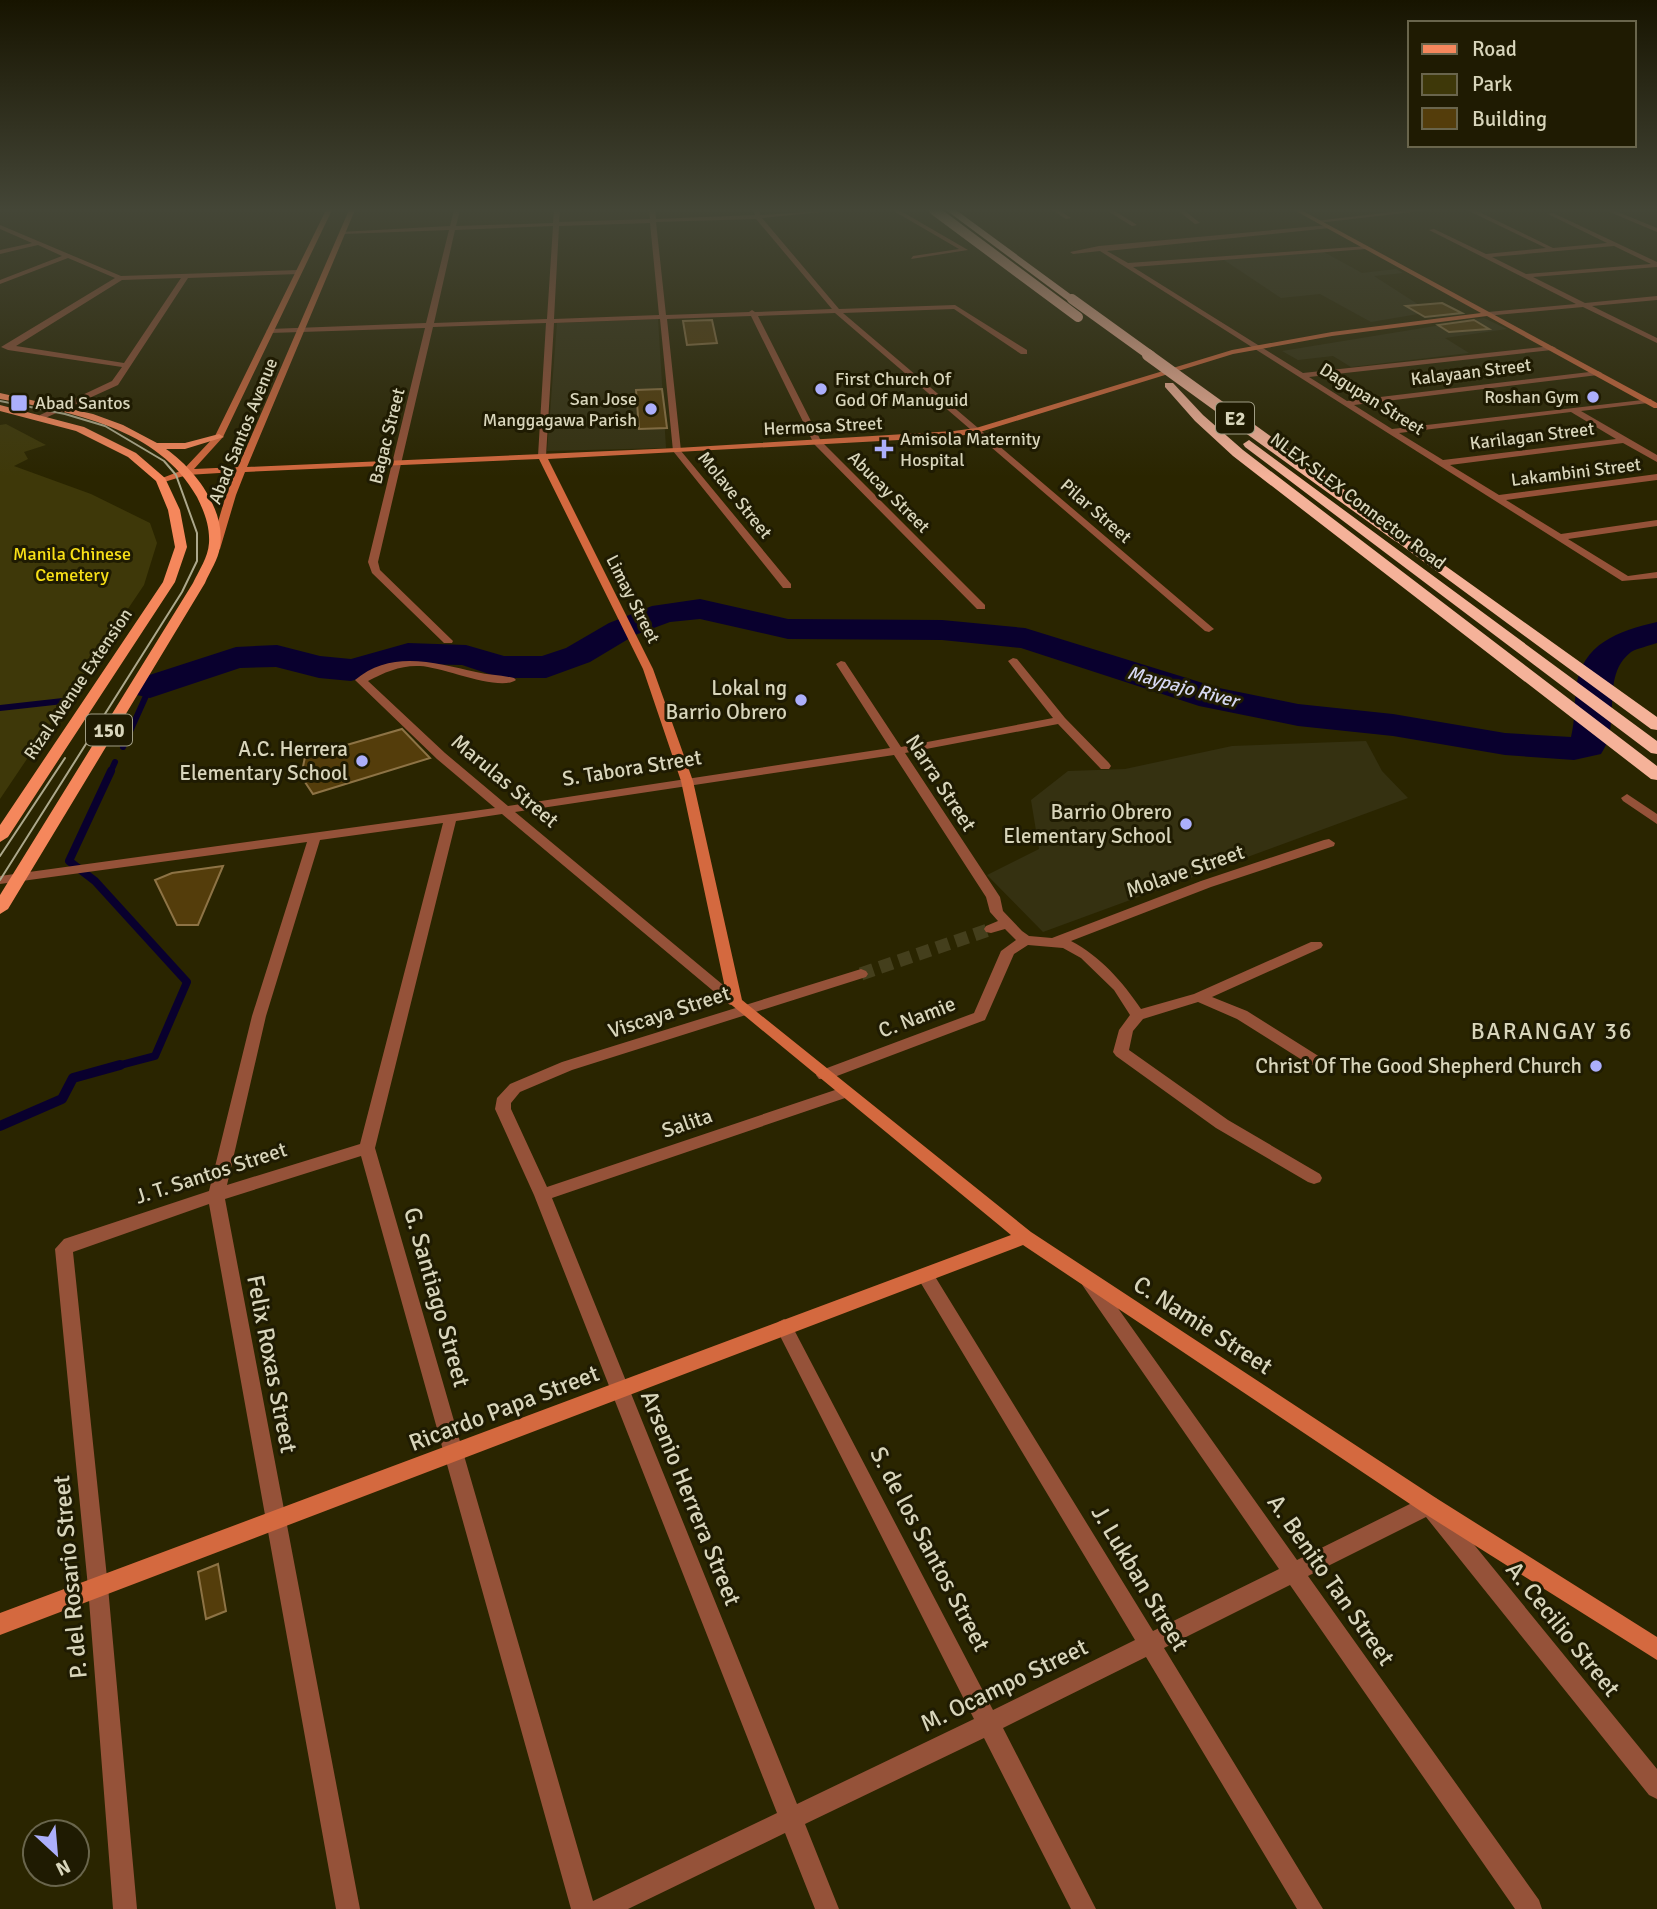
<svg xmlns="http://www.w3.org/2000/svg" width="1657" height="1909" font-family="Signika,sans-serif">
	<rect width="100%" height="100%" fill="#2a2500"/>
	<path fill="#353111" d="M 1322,251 L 1362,273 L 1396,269 L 1403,273 L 1374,276 L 1430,312 L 1371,322 L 1320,294 L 1281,298 L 1224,260 Z
		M 1484,318 L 1507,329 L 1445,338 L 1469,353 L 1351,367 L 1333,356 L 1298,360 L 1282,351 Z
		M 658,319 L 666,448 L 547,451 L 557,323 Z
		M 1366,741 L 1382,771 L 1408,798 L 1043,932 L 987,875 L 1039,849 L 1031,800 L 1068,771 L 1125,769 L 1232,746 Z"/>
	<path fill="#3e3809" d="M 6,424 L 46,445 L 24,452 L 28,459 L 14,466 L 91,494 L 150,523 L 157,543 L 144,585 L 0,799 L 0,425 Z"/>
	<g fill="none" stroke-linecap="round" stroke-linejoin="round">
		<path stroke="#09002e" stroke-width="6" d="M 0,708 L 72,700
			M 123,747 L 150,687
			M 110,773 L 115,762"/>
		<path stroke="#09002e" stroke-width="8" d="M 111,771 L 69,861 L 95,881 L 187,982 L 155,1056 L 113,1067"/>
		<path stroke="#09002e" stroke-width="10" d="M 0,1126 L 62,1099 L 73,1078 L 120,1065"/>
		<path fill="#09002e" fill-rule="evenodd" d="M 700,599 L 788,619 L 942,620 L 1025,628 L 1219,688 L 1298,704 L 1393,714 L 1505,733 L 1571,737 C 1575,720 1574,706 1576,689 C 1581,643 1619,631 1657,622 L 1657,643 C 1649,646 1638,648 1631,652 C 1599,677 1623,723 1601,754 L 1574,760 L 1505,755 L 1393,736 L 1298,726 L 1199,706 L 1021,648 L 942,640 L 788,639 L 700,619 L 670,622 L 635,635 L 590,662 L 546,678 L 501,678 L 462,665 L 412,664 L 351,681 L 319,678 L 276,667 L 240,668 L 150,698 L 137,695 L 132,687 L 137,679 L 236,647 L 277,645 L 320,656 L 351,659 L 408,643 L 466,645 L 504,656 L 542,656 L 566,648 L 609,623 L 652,606 Z"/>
	</g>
	<path fill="#543d0b" stroke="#8d7345" stroke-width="2" d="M 1442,303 L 1462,313 L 1425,317 L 1406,306 Z
		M 712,320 L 717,343 L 687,345 L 683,321 Z
		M 1474,320 L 1489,329 L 1449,332 L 1438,325 Z
		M 662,389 L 667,428 L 639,429 L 636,390 Z
		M 402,729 L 430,758 L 313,794 L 301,776 L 305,757 Z
		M 223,866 L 198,925 L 177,925 L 155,880 L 172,873 Z
		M 218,1564 L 226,1611 L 206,1619 L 198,1572 Z"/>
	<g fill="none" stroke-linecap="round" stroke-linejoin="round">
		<path stroke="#443f1c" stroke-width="13" stroke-dasharray="13 7" stroke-linecap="butt" d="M 861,974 L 991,929"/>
		<path fill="#955239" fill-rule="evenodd" d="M 454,210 L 460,210 L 456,226 L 553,223 L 554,210 L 560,210 L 559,222 L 650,219 L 649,210 L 655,210 L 656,219 L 755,215 L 753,210 L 759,210 L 760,215 L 841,210 L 762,218 L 839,309 L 955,305 L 1027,350 L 1027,354 L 1021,354 L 954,309 L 843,313 L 1214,629 L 1209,632 L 1205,631 L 835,313 L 758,316 L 821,441 L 985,605 L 985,609 L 977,609 L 814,444 L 751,316 L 667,319 L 681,451 L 791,584 L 791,588 L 783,588 L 673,451 L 660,319 L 554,323 L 546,456 L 542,459 L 538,456 L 546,323 L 433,327 L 378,562 L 380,570 L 453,641 L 452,643 L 444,643 L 372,573 L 368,562 L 425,328 L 270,333 L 266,331 L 270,329 L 426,323 L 449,230 L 343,234 L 340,232 L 450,226 ZM 756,219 L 832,309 L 755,312 L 752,310 L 749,312 L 666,315 L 656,222 ZM 650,223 L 659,315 L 554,319 L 559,226 ZM 553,226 L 547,319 L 434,323 L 455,230 Z
			M 892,210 L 899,210 L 968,250 L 911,259 L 913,256 L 959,249 Z
			M 1052,210 L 1059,210 L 1071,218 L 1066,219 Z
			M 1106,210 L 1113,210 L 1137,225 L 1132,226 Z
			M 1177,210 L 1184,210 L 1200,223 L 1195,224 Z
			M 1409,210 L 1429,210 L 1318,223 L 1315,221 Z
			M 1467,210 L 1475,210 L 1553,248 L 1607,243 L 1548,214 L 1553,213 L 1657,262 L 1657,267 L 1533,277 L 1585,303 L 1657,296 L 1657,300 L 1592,306 L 1657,338 L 1657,343 L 1583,307 L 1485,316 L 1488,312 L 1576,304 L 1429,230 L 1434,229 L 1486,254 L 1546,248 ZM 1614,246 L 1651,264 L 1526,274 L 1492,257 Z
			M 1605,210 L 1613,210 L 1657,228 L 1657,232 Z
			M 0,225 L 121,276 L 299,270 L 302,272 L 299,274 L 188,278 L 118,385 L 43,419 L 39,417 L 40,415 L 112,381 L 122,367 L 8,350 L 1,347 L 115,278 L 68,258 L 0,284 L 0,280 L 62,256 L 38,245 L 0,254 L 0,250 L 32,243 L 0,229 ZM 181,278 L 124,363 L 16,346 L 122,280 Z
			M 1328,225 L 1330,228 L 1107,251 L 1128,263 L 1368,246 L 1366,249 L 1133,267 L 1303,373 L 1552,346 L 1556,348 L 1552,350 L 1309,377 L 1347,401 L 1598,371 L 1602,373 L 1598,375 L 1354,405 L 1392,429 L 1651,399 L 1652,401 L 1648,403 L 1581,411 L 1657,455 L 1657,462 L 1623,443 L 1450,465 L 1499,495 L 1657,474 L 1657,480 L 1506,500 L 1561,534 L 1657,520 L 1657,526 L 1568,539 L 1628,576 L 1657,572 L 1657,578 L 1622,581 L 1100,251 L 1073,254 L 1070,252 L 1099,246 ZM 1571,412 L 1616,439 L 1443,460 L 1399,433 Z
			M 1013,658 L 1017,659 L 1065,718 L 1109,763 L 1111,766 L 1109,769 L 1101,769 L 1058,724 L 905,753 L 1000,897 L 1003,911 L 1022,931 L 1029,936 L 1052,938 L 1201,881 L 1324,840 L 1329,839 L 1335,843 L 1334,846 L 1211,887 L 1071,941 C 1101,957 1122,981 1141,1009 L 1194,994 L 1311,942 L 1321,942 L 1323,945 L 1321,948 L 1212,997 L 1247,1011 L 1320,1057 L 1323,1061 L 1320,1065 L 1310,1065 L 1237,1019 L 1198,1002 L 1143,1019 L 1133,1031 L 1129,1050 L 1228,1120 L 1320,1174 L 1322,1178 L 1320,1182 L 1314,1184 L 1308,1182 L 1216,1128 L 1116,1056 L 1113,1052 L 1119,1030 L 1130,1015 L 1114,990 L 1081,958 L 1063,948 L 1028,945 L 1014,954 L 985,1020 L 829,1079 L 819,1079 L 816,1075 L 819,1071 L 974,1013 L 1001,951 L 1016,940 L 1005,929 L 991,933 L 986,932 L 984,929 L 986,926 L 998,921 L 990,912 L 986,897 L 894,755 L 515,812 L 740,999 L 742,1002 L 740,1005 L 730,1005 L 502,814 L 456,821 L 375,1148 L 593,1901 L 777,1813 L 534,1195 L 495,1109 L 497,1098 L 510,1084 L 562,1062 L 861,969 L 866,971 L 868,974 L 866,977 L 572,1070 L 520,1092 L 511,1103 L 511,1109 L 547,1187 L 841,1088 L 851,1088 L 854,1092 L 851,1096 L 552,1198 L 797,1804 L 974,1719 L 778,1332 L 775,1327 L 778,1322 L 784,1319 L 790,1322 L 993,1710 L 1135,1640 L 916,1275 L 919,1270 L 925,1268 L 931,1270 L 1153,1631 L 1279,1569 L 1083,1286 L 1080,1281 L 1083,1276 L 1089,1274 L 1095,1276 L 1297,1560 L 1422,1498 L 1429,1496 L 1436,1498 L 1657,1769 L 1657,1799 L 1649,1795 L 1426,1517 L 1308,1576 L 1539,1900 L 1542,1909 L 1515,1909 L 1290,1585 L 1164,1648 L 1323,1909 L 1297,1909 L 1146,1657 L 1003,1728 L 1096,1909 L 1071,1909 L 984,1738 L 805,1824 L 839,1909 L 815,1909 L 785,1833 L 628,1909 L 571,1909 L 361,1156 L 225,1199 L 360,1909 L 336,1909 L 209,1204 L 73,1252 L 108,1587 L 137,1909 L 113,1909 L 88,1587 L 55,1249 L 64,1239 L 209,1191 L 252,1016 L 307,842 L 0,884 L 0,876 L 495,808 L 437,759 L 355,680 C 391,649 436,663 476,672 C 489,675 501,675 514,678 L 516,680 C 499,692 443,667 420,666 C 401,665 385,672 368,681 L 445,753 L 508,806 L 890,748 L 836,664 L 841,661 L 845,662 L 901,747 L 1053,718 L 1008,661 ZM 443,823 L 360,1144 L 227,1185 L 266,1016 L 320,840 Z
			M 1627,794 L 1657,814 L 1657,824 L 1623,801 L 1621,798 Z"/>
		<path fill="#d4693f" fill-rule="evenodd" d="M 326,210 L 332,210 L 223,437 L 194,469 L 238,467 L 349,210 L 355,210 L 247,467 L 677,448 L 954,431 L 976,428 L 1232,350 L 1332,332 L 1481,313 L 1294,210 L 1301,210 L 1657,403 L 1657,408 L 1654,408 L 1487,316 L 1332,336 L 1233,354 L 980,432 L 954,437 L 548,459 L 653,669 L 693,781 L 742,1000 L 1031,1232 L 1436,1498 L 1657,1637 L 1657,1660 L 1422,1512 L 1023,1245 L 0,1635 L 0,1613 L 1011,1235 L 728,1002 L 681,781 L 643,669 L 539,459 L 245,472 L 236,495 L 220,549 L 215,552 L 210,549 L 226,495 L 236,472 L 187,475 L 161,483 L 157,480 L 183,470 L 215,436 Z"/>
		<path fill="#f5875c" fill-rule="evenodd" d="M 0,393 L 93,414 L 123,425 L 157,443 L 185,443 L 219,434 L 224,437 L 185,449 L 166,449 C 195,469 226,510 220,547 C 218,560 210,571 205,583 L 8,909 L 0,914 L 0,895 L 193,583 C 199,570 208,558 209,543 C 210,526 204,511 197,497 C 159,428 71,412 0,399 Z
			M 0,405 L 84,427 L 136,453 L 165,478 L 180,510 L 187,547 L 175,582 L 8,837 L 0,842 L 0,825 L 163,582 L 175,547 L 168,510 L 156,481 L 128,457 L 76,431 L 0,411 Z"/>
		<path fill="#f5b299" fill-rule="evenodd" d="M 946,210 L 956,210 L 1077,299 L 1068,301 Z
			M 1165,383 L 1173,383 L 1203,415 L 1243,450 L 1657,766 L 1657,780 L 1651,779 L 1233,456 L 1195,421 L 1165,387 Z
			M 1249,440 L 1657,741 L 1657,754 L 1651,753 L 1245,447 L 1243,444 Z
			M 1398,532 L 1657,717 L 1657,730 L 1651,729 L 1393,539 L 1391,536 Z"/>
		<path stroke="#aca88b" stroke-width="2" d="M 0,401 L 65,414 L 105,426 L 164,461 L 176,475 L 197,533 L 197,561 L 182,592 L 0,880
			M 0,856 L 65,758"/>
		<path stroke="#f5b299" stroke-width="10" d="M 934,210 L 1078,317
			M 1072,299 L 1151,356"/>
		<path stroke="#f5b299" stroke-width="12" d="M 1148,355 L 1398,536"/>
	</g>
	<linearGradient id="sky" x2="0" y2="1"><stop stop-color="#171400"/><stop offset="0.44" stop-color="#444637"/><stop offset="1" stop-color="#444637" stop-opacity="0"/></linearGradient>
	<rect width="1657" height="477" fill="url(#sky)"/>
	<g fill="#acaffb" stroke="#1f1b02" stroke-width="2.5">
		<circle cx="821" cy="389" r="7"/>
		<circle cx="1593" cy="397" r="7"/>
		<rect x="10" y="394" width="18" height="18" rx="3.5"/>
		<circle cx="651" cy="409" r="7"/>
		<path d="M880.5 438.5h7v7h7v7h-7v7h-7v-7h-7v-7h7z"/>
		<circle cx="801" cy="700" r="7"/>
		<circle cx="362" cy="761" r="7"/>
		<circle cx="1186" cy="824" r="7"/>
		<circle cx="1596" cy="1066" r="7"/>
	</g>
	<g text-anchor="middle" stroke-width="6" stroke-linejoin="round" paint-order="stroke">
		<g font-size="18" fill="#d8d5bb" stroke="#1f1b02">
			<text transform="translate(1471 372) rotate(-7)" y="6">Kalayaan Street</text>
			<text transform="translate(1372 399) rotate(32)" y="6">Dagupan Street</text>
			<text transform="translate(823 426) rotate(-3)" y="6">Hermosa Street</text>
			<text transform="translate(243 431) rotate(-68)" y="6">Abad Santos Avenue</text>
			<text transform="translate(387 436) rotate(-76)" y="6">Bagac Street</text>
			<text transform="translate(1532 436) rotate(-7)" y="6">Karilagan Street</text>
			<text transform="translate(1576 472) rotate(-7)" y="6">Lakambini Street</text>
			<text transform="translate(889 492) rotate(45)" y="6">Abucay Street</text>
			<text transform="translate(735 495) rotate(51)" y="6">Molave Street</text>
			<text transform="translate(1358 501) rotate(37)" y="6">NLEX-SLEX Connector Road</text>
			<text transform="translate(1096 511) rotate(41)" y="6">Pilar Street</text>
			<text transform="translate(633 599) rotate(63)" y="6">Limay Street</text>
			<text transform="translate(78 684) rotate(-56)" y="6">Rizal Avenue Extension</text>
		</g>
		<g font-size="18" fill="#d8d5bb" stroke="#1f1b02" text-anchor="start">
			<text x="835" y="385">First Church Of<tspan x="835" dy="21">God Of Manuguid</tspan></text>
			<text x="1579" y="403" text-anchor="end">Roshan Gym</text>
			<text x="637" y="405" text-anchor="end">San Jose<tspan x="637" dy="21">Manggagawa Parish</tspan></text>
			<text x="35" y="409">Abad Santos</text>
			<text x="900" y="445">Amisola Maternity<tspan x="900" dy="21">Hospital</tspan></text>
		</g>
		<g font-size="18" fill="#f9e117" stroke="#1f1b02">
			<text x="72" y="560">Manila Chinese<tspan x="72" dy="21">Cemetery</tspan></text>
		</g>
		<g fill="#1f1b02" stroke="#a09d84" stroke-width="2">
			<rect x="1216" y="402.5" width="38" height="31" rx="5"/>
			<rect x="86" y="714.5" width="46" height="31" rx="5"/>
		</g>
		<g font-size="19" font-weight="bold" fill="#d8d5bb">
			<text x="1235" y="425">E2</text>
			<text x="109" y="737">150</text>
		</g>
		<g font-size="19" font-style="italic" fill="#d5d7f2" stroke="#1f1b02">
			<text transform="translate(1183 686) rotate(15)" y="7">Maypajo River</text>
		</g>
		<g font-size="21" fill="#d8d5bb" stroke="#1f1b02" text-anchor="end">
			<text x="787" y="695">Lokal ng<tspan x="787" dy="24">Barrio Obrero</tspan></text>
			<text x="348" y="756">A.C. Herrera<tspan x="348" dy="24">Elementary School</tspan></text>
			<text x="1172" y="819">Barrio Obrero<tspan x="1172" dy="24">Elementary School</tspan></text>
			<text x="1582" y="1073">Christ Of The Good Shepherd Church</text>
		</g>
		<g font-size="21" fill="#d8d5bb" stroke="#1f1b02">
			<text transform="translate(632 768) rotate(-9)" y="7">S. Tabora Street</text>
			<text transform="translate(505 781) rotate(40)" y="7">Marulas Street</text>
			<text transform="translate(941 783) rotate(57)" y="7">Narra Street</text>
			<text transform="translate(1185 871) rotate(-19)" y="7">Molave Street</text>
			<text transform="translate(669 1012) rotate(-18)" y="7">Viscaya Street</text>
			<text transform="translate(917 1017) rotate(-21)" y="7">C. Namie</text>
			<text transform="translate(687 1123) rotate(-19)" y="7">Salita</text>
			<text transform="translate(211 1173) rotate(-18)" y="7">J. T. Santos Street</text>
		</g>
		<g font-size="23" letter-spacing="2" fill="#d8d5bb" stroke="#1f1b02">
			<text x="1552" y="1039">BARANGAY 36</text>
		</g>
		<g font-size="24" fill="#d8d5bb" stroke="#1f1b02">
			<text transform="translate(437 1297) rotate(74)" y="8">G. Santiago Street</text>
			<text transform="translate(1203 1325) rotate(33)" y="8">C. Namie Street</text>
			<text transform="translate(272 1364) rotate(79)" y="8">Felix Roxas Street</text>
			<text transform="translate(504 1408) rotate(-21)" y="8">Ricardo Papa Street</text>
			<text transform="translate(691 1498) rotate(68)" y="8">Arsenio Herrera Street</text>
			<text transform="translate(930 1549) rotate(62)" y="8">S. de los Santos Street</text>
			<text transform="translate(70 1577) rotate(-95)" y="8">P. del Rosario Street</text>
			<text transform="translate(1140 1578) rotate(59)" y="8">J. Lukban Street</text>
			<text transform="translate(1331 1580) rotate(55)" y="8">A. Benito Tan Street</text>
			<text transform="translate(1563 1629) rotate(51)" y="8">A. Cecilio Street</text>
			<text transform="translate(1004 1685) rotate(-26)" y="8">M. Ocampo Street</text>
		</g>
	</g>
	<rect x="1408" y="21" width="228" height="126" fill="#1f1b02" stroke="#69654c" stroke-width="2"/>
	<rect x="1422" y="44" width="35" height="10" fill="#f5875c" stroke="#69654c" stroke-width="2"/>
	<text x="1472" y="56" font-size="21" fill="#d8d5bb">Road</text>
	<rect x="1422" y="74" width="35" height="21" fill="#3e3809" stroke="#69654c" stroke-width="2"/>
	<text x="1472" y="91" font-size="21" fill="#d8d5bb">Park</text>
	<rect x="1422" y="108" width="35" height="21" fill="#543d0b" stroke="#69654c" stroke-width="2"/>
	<text x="1472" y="126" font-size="21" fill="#d8d5bb">Building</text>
	<g transform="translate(56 1853) rotate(154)"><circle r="33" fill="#1f1b02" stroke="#69654c" stroke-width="2"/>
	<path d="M0-5L12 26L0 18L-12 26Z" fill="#acaffb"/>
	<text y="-10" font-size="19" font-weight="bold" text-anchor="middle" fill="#d8d5bb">N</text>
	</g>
</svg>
